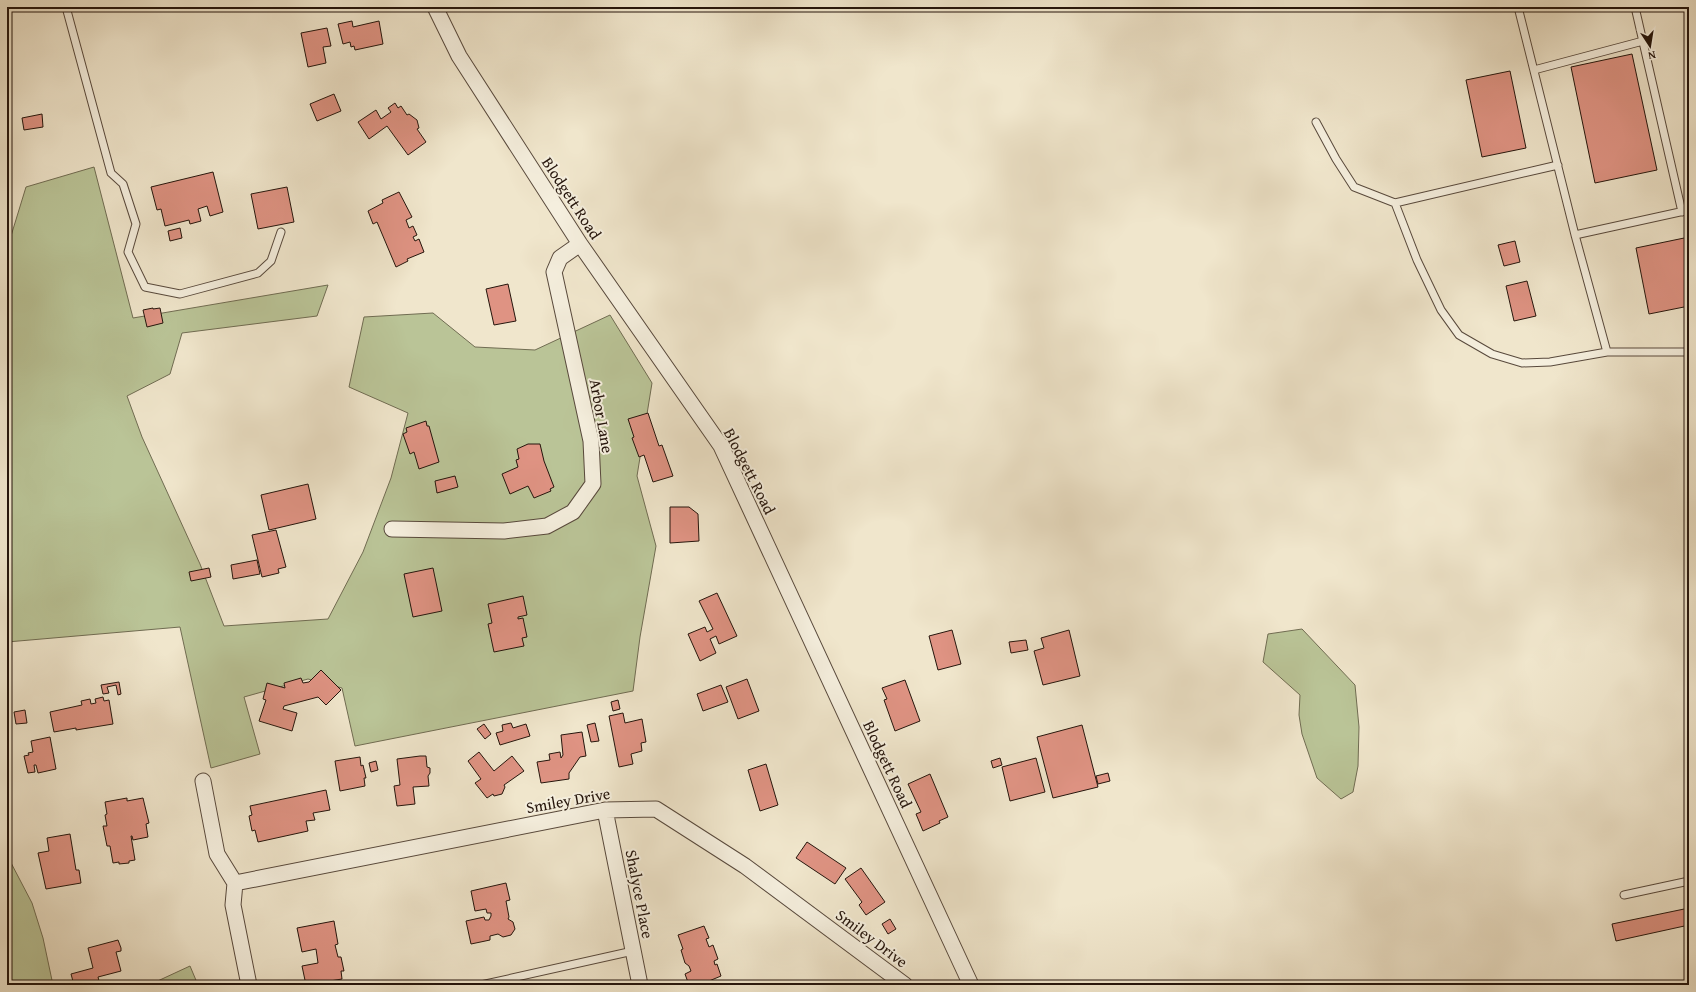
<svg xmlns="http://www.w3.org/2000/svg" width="1696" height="992" font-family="'Gentium Book Plus',serif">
	<rect width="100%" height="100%" fill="#f0e6cc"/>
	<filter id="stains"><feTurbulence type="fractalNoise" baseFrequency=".005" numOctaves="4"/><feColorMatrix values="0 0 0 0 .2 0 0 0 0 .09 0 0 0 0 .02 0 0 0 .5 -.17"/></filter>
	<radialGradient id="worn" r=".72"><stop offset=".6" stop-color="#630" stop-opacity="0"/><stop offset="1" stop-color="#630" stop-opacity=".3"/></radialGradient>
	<path fill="#bac497" stroke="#706c52" d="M 94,167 L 133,318 L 328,285 L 317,316 L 182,333 L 170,374 L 127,396 L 142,437 L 200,564 L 224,626 L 328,619 L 363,552 L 391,478 L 408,413 L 349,387 L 364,317 L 433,313 L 475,347 L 535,350 L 610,315 L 652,383 L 637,476 L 656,546 L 640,637 L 633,691 L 355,746 L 342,688 L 308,679 L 244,697 L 260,754 L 211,768 L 180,627 L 7,642 L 7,249 L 26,187 Z
		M 1302,629 L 1355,685 L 1359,727 L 1358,766 L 1353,792 L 1341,799 L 1317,778 L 1302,734 L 1299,715 L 1300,695 L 1263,662 L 1268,634 Z
		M 7,789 L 11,795 L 9,859 L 32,903 L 43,938 L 53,985 L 7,985 Z
		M 190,966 L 198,985 L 149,985 Z"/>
	<path fill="#df9383" stroke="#25150c" d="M 352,21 L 353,27 L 379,21 L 383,44 L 355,50 L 354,46 L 351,47 L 350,42 L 343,44 L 338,24 Z
		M 327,28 L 331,46 L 323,47 L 326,63 L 308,67 L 301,33 Z
		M 1632,54 L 1657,170 L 1595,183 L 1571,67 Z
		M 1510,71 L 1526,148 L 1482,157 L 1466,80 Z
		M 334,94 L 341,111 L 317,121 L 310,104 Z
		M 395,103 L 398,108 L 401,106 L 407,115 L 409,114 L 417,120 L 419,128 L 417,129 L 426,142 L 408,155 L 387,126 L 369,139 L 358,122 L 376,110 L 381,119 L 391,112 L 388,108 Z
		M 42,114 L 43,127 L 24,130 L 22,118 Z
		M 213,172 L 223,212 L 210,216 L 207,206 L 198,209 L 201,221 L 190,224 L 189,220 L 165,226 L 161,209 L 157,210 L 151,187 Z
		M 287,187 L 294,222 L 258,229 L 251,194 Z
		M 399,192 L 412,217 L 406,220 L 409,228 L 413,226 L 417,235 L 413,237 L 415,241 L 419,239 L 424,252 L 407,259 L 408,261 L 396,267 L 377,222 L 373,224 L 368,211 L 383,203 L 382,200 Z
		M 180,228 L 182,238 L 170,241 L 168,231 Z
		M 1689,237 L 1689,306 L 1649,314 L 1636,248 Z
		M 1515,241 L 1520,262 L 1504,266 L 1498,245 Z
		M 1527,281 L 1536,316 L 1514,321 L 1506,286 Z
		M 508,284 L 516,321 L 494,325 L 486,289 Z
		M 153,308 L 153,309 L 160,308 L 163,323 L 147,327 L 143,310 Z
		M 648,413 L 659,446 L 662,445 L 673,476 L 653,482 L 644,455 L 639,457 L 632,438 L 634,437 L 628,419 Z
		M 426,421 L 427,426 L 429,426 L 439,462 L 419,469 L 414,452 L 410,454 L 403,434 L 407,432 L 406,428 Z
		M 528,444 L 540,444 L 544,461 L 554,487 L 550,489 L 551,491 L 534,498 L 528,486 L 510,494 L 502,474 L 518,467 L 516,460 L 519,459 L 517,449 Z
		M 455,476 L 458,487 L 437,493 L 435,481 Z
		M 308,484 L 316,519 L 269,530 L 261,495 Z
		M 670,507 L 689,507 L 698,514 L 699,541 L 670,543 Z
		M 276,530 L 286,567 L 278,569 L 279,573 L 262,577 L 252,535 Z
		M 257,560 L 260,574 L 233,579 L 231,565 Z
		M 209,568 L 211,577 L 191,581 L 189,572 Z
		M 433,568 L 442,611 L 413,617 L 404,574 Z
		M 717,593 L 737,636 L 719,644 L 716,636 L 710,639 L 716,653 L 700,661 L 688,634 L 705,627 L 707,632 L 713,629 L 699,601 Z
		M 523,596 L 527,615 L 518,617 L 518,619 L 523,618 L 527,637 L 522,638 L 524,646 L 494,652 L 488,624 L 492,623 L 488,604 Z
		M 952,630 L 961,664 L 938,670 L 929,636 Z
		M 1069,630 L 1080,676 L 1043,685 L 1034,651 L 1044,648 L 1041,638 Z
		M 1026,640 L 1028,650 L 1011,653 L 1009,642 Z
		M 321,670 L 341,690 L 326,705 L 318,697 L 284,706 L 283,709 L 297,713 L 292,731 L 259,721 L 266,700 L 263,699 L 267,683 L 285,688 L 284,683 L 301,678 L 303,683 L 309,682 Z
		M 747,679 L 759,711 L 738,719 L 726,687 Z
		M 905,680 L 920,721 L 895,731 L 884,700 L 887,699 L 882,688 Z
		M 119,682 L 121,694 L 118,695 L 116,685 L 107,687 L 109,693 L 103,694 L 101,685 Z
		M 721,685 L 728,702 L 703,711 L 697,694 Z
		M 103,697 L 104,701 L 109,700 L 113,724 L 76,730 L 76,728 L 54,732 L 50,712 L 82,705 L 81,701 L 90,699 L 91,704 L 96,703 L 95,699 Z
		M 618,700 L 620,709 L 613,711 L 611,702 Z
		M 25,710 L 27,723 L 16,724 L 14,712 Z
		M 623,713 L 625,723 L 642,719 L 646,742 L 641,743 L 642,751 L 631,754 L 633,764 L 619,767 L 609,716 Z
		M 511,723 L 513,728 L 526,724 L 530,736 L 500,745 L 496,733 L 503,731 L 502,725 Z
		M 595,723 L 599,741 L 591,742 L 587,725 Z
		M 484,724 L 491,734 L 485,739 L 477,729 Z
		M 1082,725 L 1098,787 L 1053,798 L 1037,737 Z
		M 582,732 L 586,756 L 580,757 L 569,773 L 569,779 L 541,783 L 537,762 L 550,760 L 549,754 L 560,752 L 561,758 L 563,755 L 561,735 Z
		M 50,737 L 56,769 L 38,773 L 36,765 L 34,765 L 35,772 L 28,773 L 24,756 L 29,755 L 28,753 L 33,752 L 31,741 Z
		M 479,752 L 494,771 L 512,756 L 524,771 L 504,785 L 505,787 L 502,794 L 494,796 L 493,794 L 487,798 L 475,783 L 481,779 L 468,761 Z
		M 420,756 L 426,756 L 427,767 L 430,768 L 430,773 L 428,776 L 429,786 L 413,787 L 415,804 L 397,806 L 394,786 L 400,785 L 397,759 Z
		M 360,757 L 361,766 L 363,765 L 366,778 L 364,778 L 365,786 L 340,791 L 335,761 Z
		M 1000,758 L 1002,765 L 993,768 L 991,761 Z
		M 1036,758 L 1045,792 L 1010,801 L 1002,767 Z
		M 376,761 L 378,770 L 371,772 L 369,763 Z
		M 766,764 L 778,805 L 760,811 L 748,770 Z
		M 1108,773 L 1110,781 L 1098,784 L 1096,776 Z
		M 930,774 L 948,817 L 939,821 L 940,823 L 923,831 L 916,814 L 921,812 L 908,784 Z
		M 326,790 L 330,810 L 313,813 L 315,820 L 306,821 L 308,831 L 258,842 L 255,830 L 252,831 L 249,816 L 252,815 L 250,806 Z
		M 127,798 L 127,801 L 143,798 L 149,823 L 146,824 L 148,837 L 133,840 L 132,836 L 131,836 L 135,860 L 129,861 L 129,863 L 119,864 L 119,862 L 113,863 L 110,846 L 107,846 L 103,826 L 107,826 L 105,815 L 107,814 L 105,802 Z
		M 70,834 L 76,870 L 79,870 L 81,883 L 46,889 L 38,853 L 49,851 L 47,838 Z
		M 807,842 L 846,868 L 835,884 L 796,858 Z
		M 861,868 L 885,902 L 866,915 L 859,905 L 862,902 L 845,879 Z
		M 506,883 L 510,900 L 506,901 L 509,917 L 508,919 L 513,922 L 515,929 L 511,935 L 503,937 L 498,934 L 490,936 L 490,940 L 471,944 L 466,921 L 484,917 L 485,920 L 489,920 L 491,916 L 491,913 L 487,913 L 486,909 L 475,911 L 471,891 Z
		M 1689,908 L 1689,925 L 1616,941 L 1612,924 Z
		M 890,919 L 896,929 L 888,934 L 882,924 Z
		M 334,921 L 338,944 L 335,945 L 338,957 L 341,957 L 344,971 L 341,971 L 342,979 L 306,985 L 302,966 L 318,963 L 316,949 L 302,952 L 297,928 Z
		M 704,926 L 709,938 L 706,939 L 709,947 L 713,945 L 718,959 L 714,961 L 715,965 L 717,964 L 721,976 L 709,981 L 710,985 L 689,985 L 685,974 L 691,971 L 689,966 L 685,963 L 681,950 L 683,949 L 678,935 Z
		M 118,940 L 121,948 L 121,951 L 116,952 L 121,971 L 98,977 L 100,985 L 74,985 L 71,974 L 93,968 L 88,948 Z"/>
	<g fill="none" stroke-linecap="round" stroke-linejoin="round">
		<defs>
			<path id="service" d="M 66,7 L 111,173 L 123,184 L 136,224 L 128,252 L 145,287 L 180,294 L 258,273 L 271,261 L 281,232
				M 1518,7 L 1575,235
				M 1635,7 L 1682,212
				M 1534,70 L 1643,41
				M 1316,122 L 1336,159 L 1354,187 L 1395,203 L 1558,165
				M 1395,203 L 1417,260 L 1441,310 L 1459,335 L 1492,354 L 1522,363 L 1550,362 L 1607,352 L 1575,235 L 1689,210
				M 1607,352 L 1689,352
				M 1624,895 L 1689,881
				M 481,985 L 633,951"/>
			<path id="minor" d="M 435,7 L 459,56 L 580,244 L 721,446 L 971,985
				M 392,529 L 504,531 L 547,526 L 573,512 L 593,484 L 591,441 L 554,272 L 560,258 L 580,244
				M 203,781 L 217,854 L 235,883 L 233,905 L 249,985
				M 605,810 L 640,985
				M 235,883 L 605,810 L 656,809 L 745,866 L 905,985"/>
		</defs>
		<use href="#service" stroke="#58493c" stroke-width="9"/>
		<use href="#minor" stroke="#58493c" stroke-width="17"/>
		<use href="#service" stroke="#f5efde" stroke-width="7"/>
		<use href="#minor" stroke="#f5efde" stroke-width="15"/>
	</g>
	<g text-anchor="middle" stroke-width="4" stroke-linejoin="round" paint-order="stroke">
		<g font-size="16" fill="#25150c" stroke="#f5efde">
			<text transform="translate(572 198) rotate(57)" y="6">Blodgett Road</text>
			<text transform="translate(602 416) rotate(80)" y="6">Arbor Lane</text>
			<text transform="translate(750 471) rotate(63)" y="6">Blodgett Road</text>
			<text transform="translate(888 764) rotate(65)" y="6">Blodgett Road</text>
			<text transform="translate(568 800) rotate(-10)" y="6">Smiley Drive</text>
			<text transform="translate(640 894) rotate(79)" y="6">Shalyce Place</text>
			<text transform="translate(872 938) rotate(37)" y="6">Smiley Drive</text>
		</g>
	</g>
	<rect width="1696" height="992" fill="none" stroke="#f0e6cc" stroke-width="24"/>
	<rect x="8" y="8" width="1680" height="976" fill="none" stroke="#25150c" stroke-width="2"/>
	<rect x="12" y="12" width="1672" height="968" fill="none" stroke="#25150c"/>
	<g transform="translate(1650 46) rotate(168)" stroke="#f5efde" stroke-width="3" paint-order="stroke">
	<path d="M0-3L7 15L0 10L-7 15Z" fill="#25150c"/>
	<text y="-6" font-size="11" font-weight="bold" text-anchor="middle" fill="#25150c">N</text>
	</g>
	<rect width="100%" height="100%" filter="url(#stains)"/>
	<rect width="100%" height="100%" fill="url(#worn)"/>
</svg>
